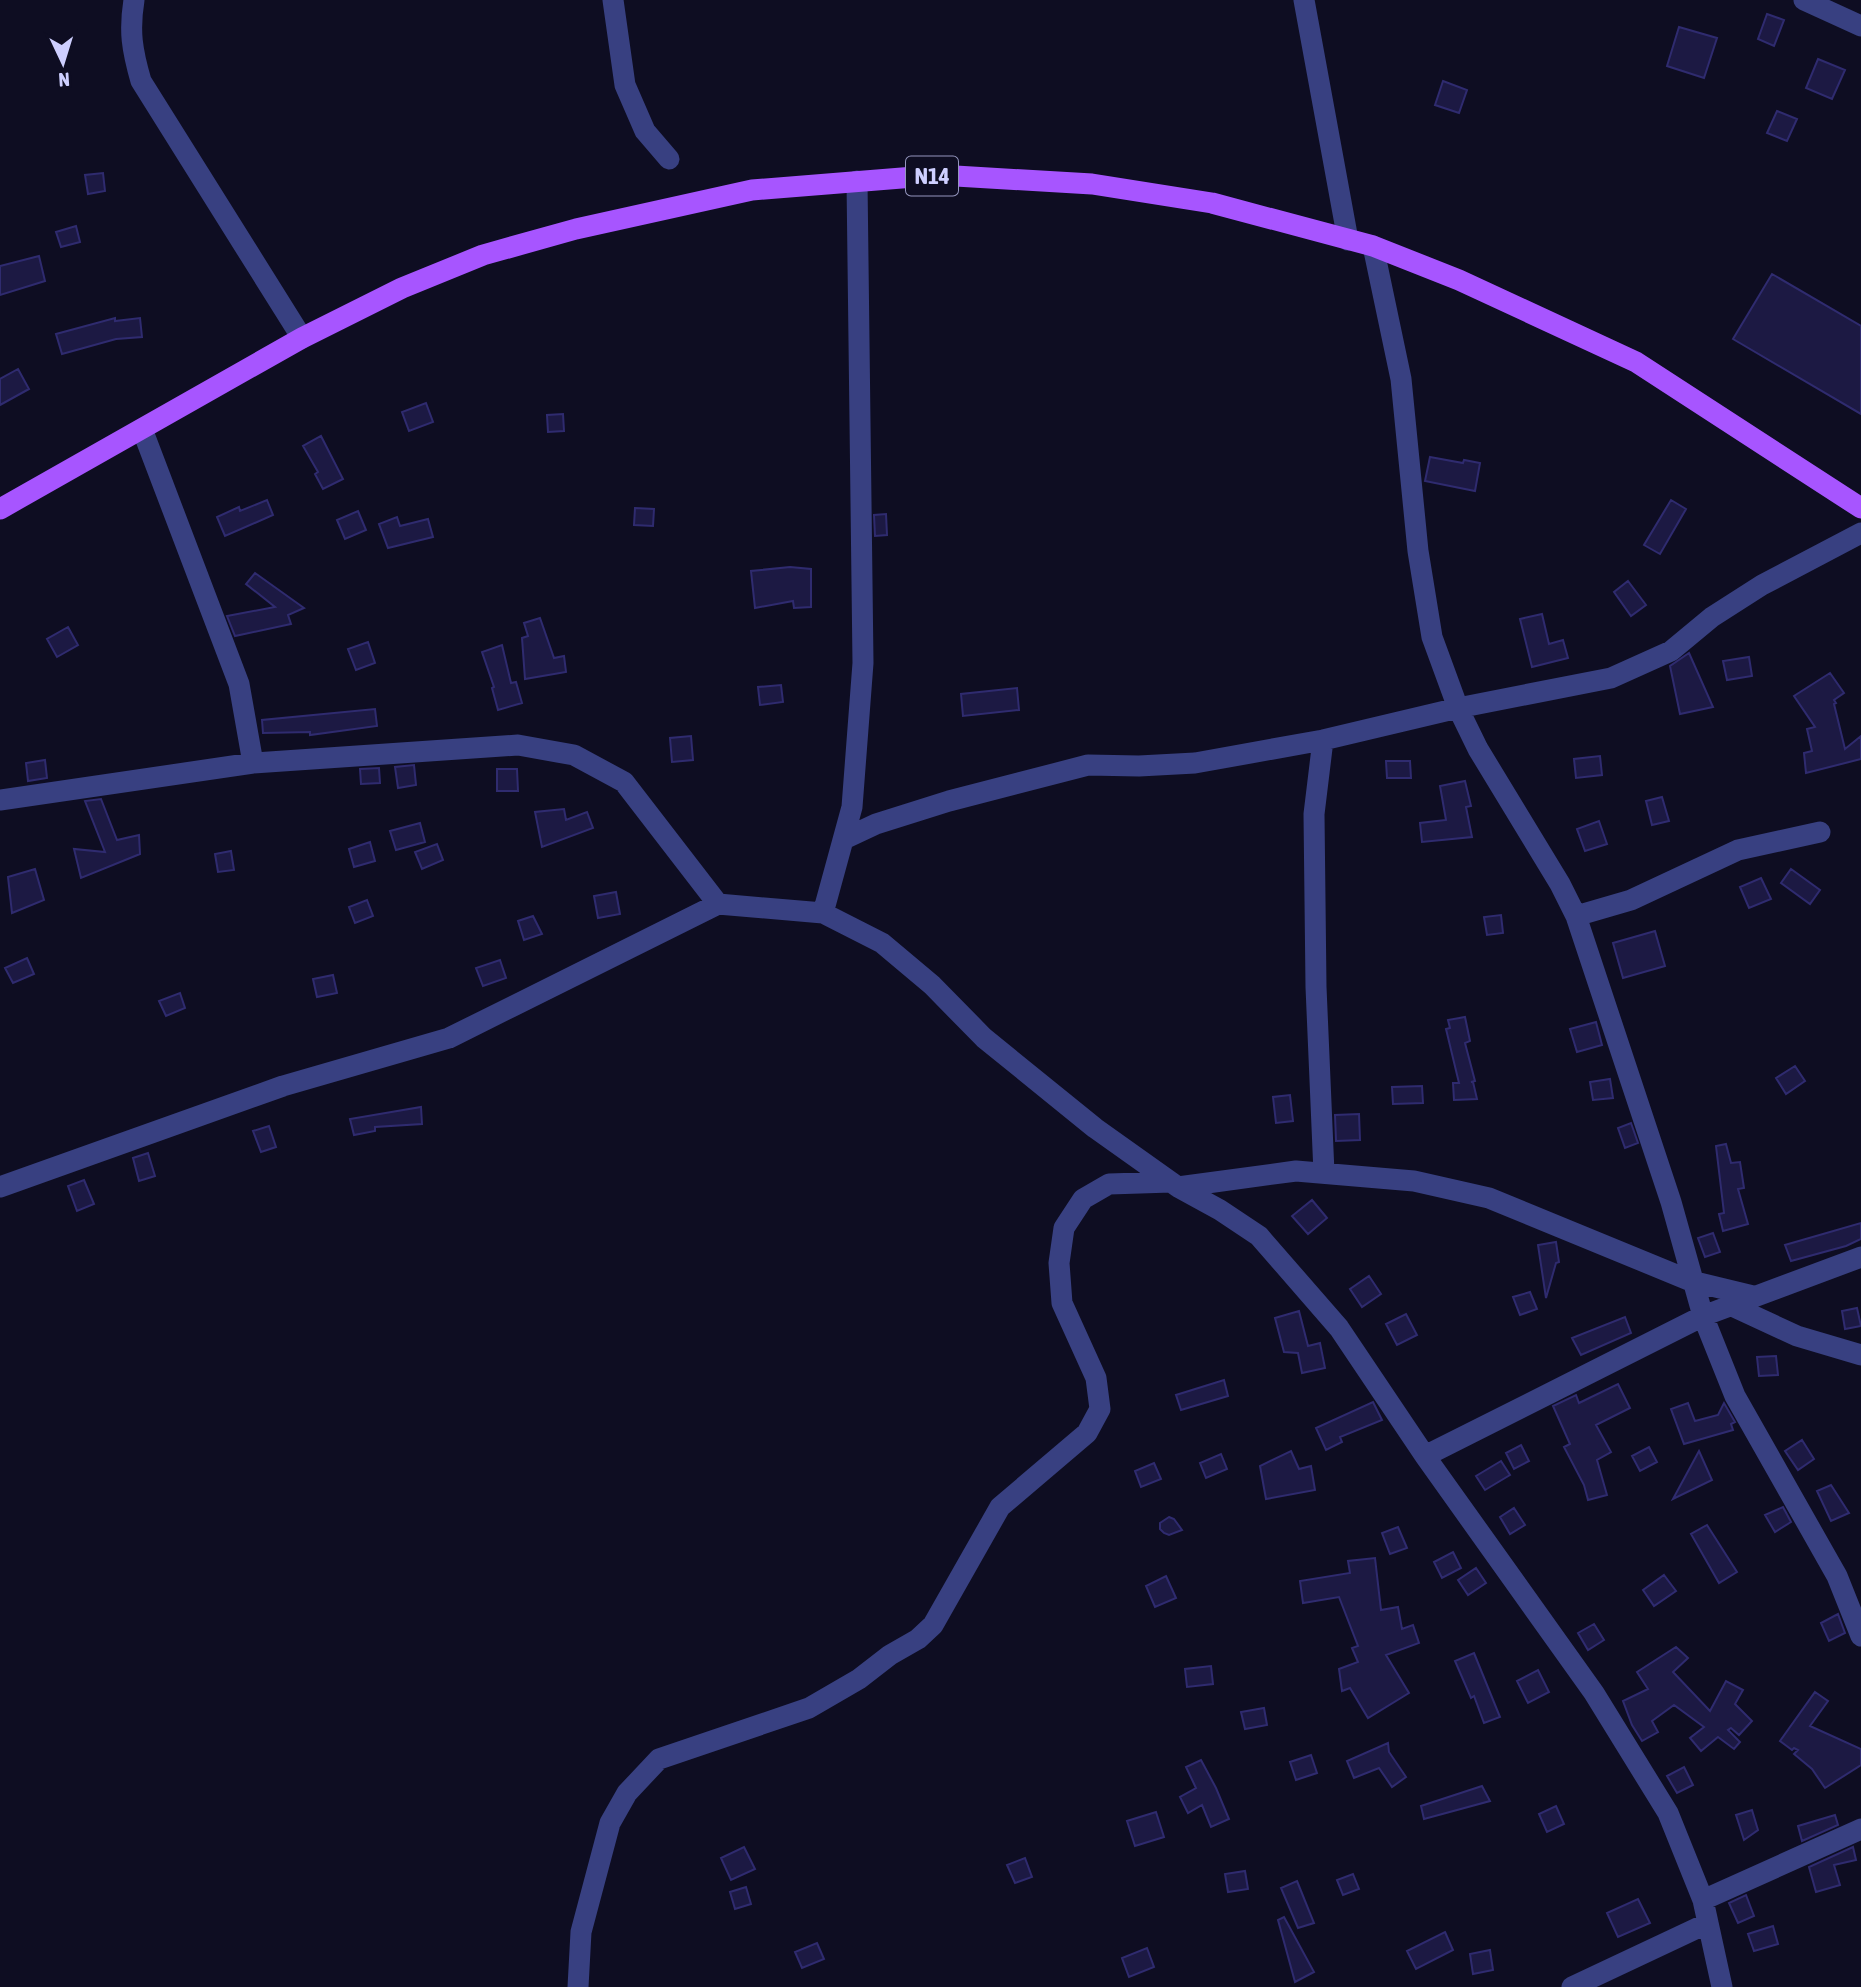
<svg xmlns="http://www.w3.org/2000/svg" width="1861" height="1987" font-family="'Asap Condensed',sans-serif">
	<rect width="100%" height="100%" fill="#0e0d22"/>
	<path fill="#1c1943" stroke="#2f2b6f" stroke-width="2" d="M 1767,14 L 1784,20 L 1774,46 L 1758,39 Z
		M 1679,27 L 1717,38 L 1704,78 L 1667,66 Z
		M 1818,59 L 1845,70 L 1832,99 L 1806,88 Z
		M 1443,81 L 1467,90 L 1459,113 L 1435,105 Z
		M 1777,111 L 1797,119 L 1787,141 L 1767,133 Z
		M 103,173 L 105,191 L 88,194 L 85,175 Z
		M 76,226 L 80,242 L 61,247 L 56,232 Z
		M 39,256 L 45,281 L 0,295 L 0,266 Z
		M 1772,274 L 1861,326 L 1861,414 L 1733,339 Z
		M 115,318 L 115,321 L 140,318 L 142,337 L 116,339 L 62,354 L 56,334 Z
		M 18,369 L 29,389 L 0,405 L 0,379 Z
		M 426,403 L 433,422 L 409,431 L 402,412 Z
		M 563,414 L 564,431 L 548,432 L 547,415 Z
		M 321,436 L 343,479 L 323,489 L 315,474 L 318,472 L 303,446 Z
		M 1430,457 L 1463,463 L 1464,460 L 1480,463 L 1475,491 L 1425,481 Z
		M 267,500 L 273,515 L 225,536 L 217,517 L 239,507 L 240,511 Z
		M 1671,500 L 1686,509 L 1660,554 L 1644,545 Z
		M 635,508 L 654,509 L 653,526 L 634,525 Z
		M 358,511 L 366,530 L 345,539 L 337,520 Z
		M 886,514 L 887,535 L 875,536 L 874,515 Z
		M 397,517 L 400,526 L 428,519 L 433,537 L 388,548 L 379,524 Z
		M 790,567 L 811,569 L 811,607 L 794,608 L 793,601 L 755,608 L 751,571 Z
		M 255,573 L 304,608 L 288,615 L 291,624 L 235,636 L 227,616 L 275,607 L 246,584 Z
		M 1628,581 L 1646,605 L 1631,616 L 1614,592 Z
		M 1542,614 L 1549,644 L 1563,640 L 1568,658 L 1532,667 L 1520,619 Z
		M 540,618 L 554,658 L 564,656 L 566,672 L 525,679 L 522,638 L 528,636 L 524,623 Z
		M 68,627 L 78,645 L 57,657 L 47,639 Z
		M 368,642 L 375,663 L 356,670 L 348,649 Z
		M 502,645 L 511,683 L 516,682 L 522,703 L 498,710 L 492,688 L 494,687 L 482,652 Z
		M 1689,653 L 1713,707 L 1680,714 L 1670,666 Z
		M 1749,657 L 1752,676 L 1727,680 L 1723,661 Z
		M 1830,673 L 1844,693 L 1834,700 L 1836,703 L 1834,704 L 1845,749 L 1861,736 L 1861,759 L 1806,773 L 1804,753 L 1812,751 L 1807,729 L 1815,727 L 1794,696 Z
		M 781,685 L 783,702 L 760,705 L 758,687 Z
		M 1017,688 L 1019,710 L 963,716 L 961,694 Z
		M 375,709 L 377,726 L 310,735 L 310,732 L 263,733 L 262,720 Z
		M 691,736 L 693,760 L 672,762 L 670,738 Z
		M 1600,756 L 1602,775 L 1576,778 L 1574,759 Z
		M 45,760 L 47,778 L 28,781 L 26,763 Z
		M 1386,761 L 1410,761 L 1411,778 L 1387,778 Z
		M 414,765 L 416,785 L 398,788 L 395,767 Z
		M 379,768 L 380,783 L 361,784 L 360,769 Z
		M 497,769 L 517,769 L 518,791 L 497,791 Z
		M 1465,781 L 1471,806 L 1466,807 L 1472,837 L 1422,842 L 1420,823 L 1446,820 L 1440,786 Z
		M 1662,797 L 1669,821 L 1652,825 L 1646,801 Z
		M 101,799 L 117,840 L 139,835 L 140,854 L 81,878 L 74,849 L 105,852 L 85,801 Z
		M 564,809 L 566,820 L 587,812 L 593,828 L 542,847 L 535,812 Z
		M 1599,821 L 1607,844 L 1585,851 L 1577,829 Z
		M 420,823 L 425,842 L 396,850 L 390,831 Z
		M 370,842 L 375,861 L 354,867 L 349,849 Z
		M 437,844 L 443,860 L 422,869 L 415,852 Z
		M 231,851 L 234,870 L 218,872 L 215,854 Z
		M 35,869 L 44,900 L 12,913 L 8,877 Z
		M 1791,869 L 1820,890 L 1810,904 L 1781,883 Z
		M 1761,878 L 1771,899 L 1749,908 L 1740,887 Z
		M 616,892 L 620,914 L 598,918 L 594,896 Z
		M 367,900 L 373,916 L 355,923 L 349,907 Z
		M 1501,915 L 1503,933 L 1487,935 L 1484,917 Z
		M 533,916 L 542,934 L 524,940 L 518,921 Z
		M 1655,931 L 1665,966 L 1623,978 L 1613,943 Z
		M 27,958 L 34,974 L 13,983 L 5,968 Z
		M 500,960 L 506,978 L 483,986 L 476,968 Z
		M 333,975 L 337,993 L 317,997 L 313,979 Z
		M 180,993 L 185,1008 L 166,1016 L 159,1001 Z
		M 1465,1017 L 1470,1041 L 1465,1043 L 1475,1081 L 1471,1082 L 1473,1082 L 1477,1099 L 1454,1100 L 1453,1083 L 1459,1083 L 1446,1029 L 1450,1028 L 1448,1020 Z
		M 1596,1022 L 1602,1045 L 1577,1052 L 1570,1029 Z
		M 1795,1066 L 1805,1081 L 1786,1094 L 1776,1078 Z
		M 1610,1079 L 1613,1098 L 1593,1100 L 1590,1082 Z
		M 1422,1086 L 1423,1103 L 1393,1104 L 1392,1087 Z
		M 1290,1095 L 1293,1121 L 1276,1123 L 1273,1097 Z
		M 421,1107 L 422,1124 L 375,1127 L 375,1131 L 354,1135 L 350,1119 Z
		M 1359,1114 L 1360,1140 L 1336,1141 L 1335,1115 Z
		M 1631,1123 L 1638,1143 L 1625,1148 L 1618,1128 Z
		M 269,1126 L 276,1147 L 261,1152 L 253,1131 Z
		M 1726,1144 L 1731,1163 L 1740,1162 L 1744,1188 L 1738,1189 L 1748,1224 L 1723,1231 L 1719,1214 L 1724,1213 L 1716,1146 Z
		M 148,1153 L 155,1176 L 139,1181 L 133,1158 Z
		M 84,1180 L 94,1204 L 77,1211 L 68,1186 Z
		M 1312,1200 L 1327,1218 L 1308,1234 L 1292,1216 Z
		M 1861,1223 L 1861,1239 L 1846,1246 L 1791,1261 L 1785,1245 Z
		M 1713,1233 L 1720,1252 L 1705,1257 L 1698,1238 Z
		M 1556,1242 L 1559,1262 L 1556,1263 L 1546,1298 L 1538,1245 Z
		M 1369,1276 L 1381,1294 L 1362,1307 L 1350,1289 Z
		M 1530,1292 L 1537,1309 L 1520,1315 L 1513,1297 Z
		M 1857,1308 L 1861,1326 L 1845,1329 L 1842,1311 Z
		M 1299,1311 L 1308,1346 L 1320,1343 L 1325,1368 L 1302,1373 L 1298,1353 L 1284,1352 L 1275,1318 Z
		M 1406,1314 L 1417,1335 L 1397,1345 L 1386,1324 Z
		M 1625,1317 L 1631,1333 L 1581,1355 L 1572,1338 Z
		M 1776,1356 L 1778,1375 L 1759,1376 L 1757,1357 Z
		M 1224,1380 L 1228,1396 L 1181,1410 L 1176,1395 Z
		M 1618,1384 L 1630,1408 L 1596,1425 L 1611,1452 L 1597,1460 L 1607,1495 L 1588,1500 L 1584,1485 L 1564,1447 L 1570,1444 L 1553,1406 L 1576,1395 L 1579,1403 Z
		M 1373,1402 L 1382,1420 L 1340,1437 L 1342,1442 L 1326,1450 L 1316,1428 Z
		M 1688,1403 L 1695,1421 L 1718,1415 L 1724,1403 L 1735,1422 L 1731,1424 L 1733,1430 L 1684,1444 L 1671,1409 Z
		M 1802,1440 L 1814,1459 L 1798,1470 L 1785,1451 Z
		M 1521,1445 L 1529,1461 L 1514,1469 L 1506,1453 Z
		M 1649,1447 L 1657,1462 L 1640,1471 L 1632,1456 Z
		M 1291,1451 L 1299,1469 L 1311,1466 L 1315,1490 L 1266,1499 L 1260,1466 Z
		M 1699,1451 L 1712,1480 L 1673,1499 Z
		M 1221,1454 L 1227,1469 L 1206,1478 L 1200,1463 Z
		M 1501,1461 L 1510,1475 L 1485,1490 L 1476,1476 Z
		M 1154,1463 L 1161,1479 L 1141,1487 L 1135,1471 Z
		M 1831,1485 L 1849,1513 L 1831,1521 L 1817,1491 Z
		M 1783,1507 L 1791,1522 L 1775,1532 L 1765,1515 Z
		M 1514,1508 L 1525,1525 L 1510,1534 L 1500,1517 Z
		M 1169,1517 L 1174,1519 L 1182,1530 L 1169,1535 L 1164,1533 L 1160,1529 L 1160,1523 Z
		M 1707,1525 L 1737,1572 L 1719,1583 L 1691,1534 Z
		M 1398,1527 L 1407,1548 L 1390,1554 L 1382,1533 Z
		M 1453,1552 L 1461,1568 L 1442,1578 L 1434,1562 Z
		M 1375,1558 L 1381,1610 L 1398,1607 L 1402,1629 L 1413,1625 L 1419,1643 L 1386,1655 L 1409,1693 L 1368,1718 L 1350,1688 L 1342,1691 L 1339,1669 L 1358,1662 L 1352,1648 L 1358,1646 L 1339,1597 L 1303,1603 L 1300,1581 L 1350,1573 L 1348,1561 Z
		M 1476,1568 L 1486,1583 L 1468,1595 L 1458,1580 Z
		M 1664,1575 L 1676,1591 L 1654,1606 L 1643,1590 Z
		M 1166,1576 L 1176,1598 L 1155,1607 L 1146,1586 Z
		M 1838,1614 L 1845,1633 L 1829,1641 L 1821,1623 Z
		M 1594,1624 L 1604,1640 L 1588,1650 L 1578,1633 Z
		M 1676,1647 L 1688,1658 L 1673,1672 L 1710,1711 L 1726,1681 L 1743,1690 L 1735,1704 L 1752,1721 L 1739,1735 L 1731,1728 L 1728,1730 L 1740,1742 L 1734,1749 L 1718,1737 L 1701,1751 L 1690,1738 L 1704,1727 L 1674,1705 L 1652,1721 L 1658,1732 L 1642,1741 L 1632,1725 L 1623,1701 L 1648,1689 L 1637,1672 Z
		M 1474,1653 L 1500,1717 L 1484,1723 L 1474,1696 L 1471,1698 L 1455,1661 Z
		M 1211,1666 L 1213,1684 L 1187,1687 L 1185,1669 Z
		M 1538,1670 L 1549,1692 L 1528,1703 L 1517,1681 Z
		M 1815,1692 L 1828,1701 L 1810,1726 L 1861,1749 L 1861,1765 L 1825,1788 L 1812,1769 L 1794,1754 L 1798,1750 L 1794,1748 L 1792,1750 L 1780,1741 Z
		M 1264,1708 L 1267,1725 L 1245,1729 L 1241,1712 Z
		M 1388,1743 L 1389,1752 L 1406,1777 L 1392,1787 L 1379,1768 L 1354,1778 L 1347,1761 Z
		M 1311,1755 L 1317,1773 L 1296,1780 L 1290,1762 Z
		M 1201,1760 L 1216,1788 L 1229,1819 L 1211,1827 L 1202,1805 L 1188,1813 L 1180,1797 L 1196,1788 L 1186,1767 Z
		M 1684,1767 L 1693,1785 L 1677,1793 L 1667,1776 Z
		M 1482,1786 L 1490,1801 L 1424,1819 L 1421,1806 Z
		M 1556,1806 L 1564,1824 L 1547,1832 L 1539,1814 Z
		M 1752,1810 L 1758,1830 L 1744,1840 L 1736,1815 Z
		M 1156,1812 L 1164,1837 L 1135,1846 L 1127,1821 Z
		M 1835,1815 L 1838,1825 L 1802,1841 L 1798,1826 Z
		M 744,1847 L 755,1869 L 731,1880 L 721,1858 Z
		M 1853,1847 L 1856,1860 L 1834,1865 L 1840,1885 L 1816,1892 L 1809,1867 Z
		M 1025,1858 L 1032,1877 L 1015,1883 L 1007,1865 Z
		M 1245,1871 L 1248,1889 L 1228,1892 L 1225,1874 Z
		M 1353,1874 L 1359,1889 L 1343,1895 L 1337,1880 Z
		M 1297,1881 L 1314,1923 L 1298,1928 L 1281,1888 Z
		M 746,1887 L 751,1904 L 735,1909 L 730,1892 Z
		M 1746,1895 L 1754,1916 L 1738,1923 L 1729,1903 Z
		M 1638,1899 L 1650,1923 L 1618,1937 L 1607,1913 Z
		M 1284,1917 L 1314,1972 L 1295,1982 L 1278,1920 Z
		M 1773,1926 L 1778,1944 L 1754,1951 L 1748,1934 Z
		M 1445,1932 L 1453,1950 L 1416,1969 L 1407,1951 Z
		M 817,1943 L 824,1959 L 802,1968 L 795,1952 Z
		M 1147,1948 L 1154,1967 L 1129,1977 L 1122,1958 Z
		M 1490,1950 L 1493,1970 L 1473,1974 L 1470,1954 Z"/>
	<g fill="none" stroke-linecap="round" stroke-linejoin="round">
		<path stroke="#384081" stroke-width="21" d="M 134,0 C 129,31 132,50 141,81 L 302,338
			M 613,0 L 625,85 L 645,131 L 669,159
			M 1304,0 L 1348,240
			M 1804,0 L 1861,26
			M 1373,246 L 1401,379 L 1418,551 L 1432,637 L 1458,708 L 1478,749 L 1560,884 L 1576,916 L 1671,1202 L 1703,1316 L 1735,1396 L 1837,1576 L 1861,1636
			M 142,429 L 239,684 L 253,763
			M 1323,740 L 1314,814 L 1316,987 L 1324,1173
			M 0,800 L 253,763 L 518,745 L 574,755 L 624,782 L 718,904
			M 844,839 L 876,824 L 949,801 L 1088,765 L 1139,766 L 1195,763 L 1323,740 L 1458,708 L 1611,678 L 1671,651 L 1712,617 L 1762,585 L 1861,533
			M 823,913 L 852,807 L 863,663 L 857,181
			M 1576,916 L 1631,900 L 1738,850 L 1820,832
			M 0,1187 L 283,1086 L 449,1038 L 718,904 L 823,913 L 882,943 L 932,985 L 984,1038 L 1095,1128 L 1178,1187 L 1220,1210 L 1259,1236 L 1339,1328 L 1425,1456 L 1594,1693 L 1668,1813 L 1703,1900 L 1722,1987
			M 1178,1187 L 1296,1171 L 1414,1181 L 1489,1198 L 1691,1281 L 1753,1296
			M 1730,1305 L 1797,1336 L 1861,1355
			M 1425,1456 L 1703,1316 L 1861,1257
			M 1703,1900 L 1861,1829
			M 578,1987 L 581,1932 L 610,1823 L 627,1793 L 659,1759 L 809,1708 L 859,1679 L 890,1655 L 918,1639 L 933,1625 L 1000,1507 L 1087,1433 L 1100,1409 L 1096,1378 L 1062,1303 L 1059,1263 L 1064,1228 L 1083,1199 L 1109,1184 L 1171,1182
			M 1572,1987 L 1708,1923"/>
		<path stroke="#a755ff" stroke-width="21" d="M 0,509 L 302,338 L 402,288 L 483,255 L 576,229 L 752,190 L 939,175 L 1092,184 L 1212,203 L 1373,246 L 1459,280 L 1636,362 L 1861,508"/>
	</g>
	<g text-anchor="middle" stroke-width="5" stroke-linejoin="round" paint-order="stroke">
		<rect fill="#0e0d22" stroke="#9495bd" stroke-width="2" x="906" y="156.5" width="52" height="39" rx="5"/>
		<g font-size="23" font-weight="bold" fill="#cecfff">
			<text x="932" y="184">N14</text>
		</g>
	</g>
	<g transform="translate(63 63) rotate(176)" stroke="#0e0d22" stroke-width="5" paint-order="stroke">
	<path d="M0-5L12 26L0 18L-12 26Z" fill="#cecfff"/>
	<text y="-10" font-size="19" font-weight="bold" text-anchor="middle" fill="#cecfff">N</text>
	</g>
</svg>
